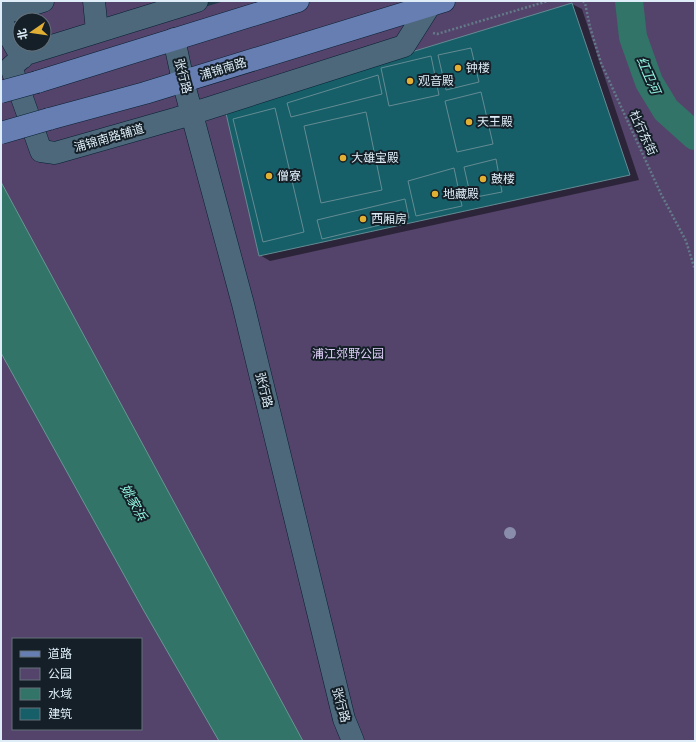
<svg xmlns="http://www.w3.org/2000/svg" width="696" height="742" font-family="Inter,'Noto Sans SC',sans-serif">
	<rect width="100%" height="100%" fill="#1f394a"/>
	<path fill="#54446b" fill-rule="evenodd" d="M 1,1 L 173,1 L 44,40 L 44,20 L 20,20 L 20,44 L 1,69 Z
		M 224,1 L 695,1 L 695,741 L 1,741 L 1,70 ZM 13,639 L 141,639 L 141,729 L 13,729 Z"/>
	<path fill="#337468" stroke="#669893" d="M 1,182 L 303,741 L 219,741 L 144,611 L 1,353 Z"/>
	<path fill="#0007" d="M 572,4 L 582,9 L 639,180 L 270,261 L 260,255 L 226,109 Z"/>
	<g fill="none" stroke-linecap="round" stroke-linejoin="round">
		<path stroke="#337468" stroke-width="28" d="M 629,1 L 633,37 L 649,82 L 666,110 L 695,136"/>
	</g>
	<path fill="#165f69" stroke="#648b92" d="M 572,3 L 630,175 L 259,256 L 225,109 Z
		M 471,48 L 479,82 L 446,90 L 438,55 Z
		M 431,56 L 439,95 L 389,106 L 381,68 Z
		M 378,75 L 382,94 L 291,117 L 287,103 Z
		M 481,92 L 493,144 L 457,152 L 445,101 Z
		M 275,108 L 304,232 L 263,242 L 233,119 Z
		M 366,112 L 382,190 L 321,203 L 304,126 Z
		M 496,159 L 502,192 L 471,198 L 464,167 Z
		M 454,168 L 462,206 L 416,216 L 408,181 Z
		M 405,199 L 409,218 L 322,239 L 317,220 Z"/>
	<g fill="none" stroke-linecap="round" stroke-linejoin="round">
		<defs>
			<path id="minor" d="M 94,1 L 97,31
				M 197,1 L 26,54 L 11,67 L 41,151 L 55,153 L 178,118 L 404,46 L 430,5
				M 1,14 L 43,1
				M 1,21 L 22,58
				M 174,39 L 183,81 L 243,304 L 344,719 L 353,741"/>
			<path id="major" d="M 37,82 L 298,1
				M 49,119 L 145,93 L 444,1"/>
		</defs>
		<use href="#minor" stroke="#061f30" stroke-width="23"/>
		<use href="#major" stroke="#061f30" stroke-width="23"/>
		<path stroke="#637a88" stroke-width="2.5" stroke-dasharray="2 2" stroke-linecap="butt" d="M 583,1 L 585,3 L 590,27 L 601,63 L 661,194 L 686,241 L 695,270
			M 433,33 L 437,34 L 548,1"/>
		<use href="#minor" stroke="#4d687b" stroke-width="22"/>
		<use href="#major" stroke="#677eb3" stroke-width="22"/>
		<defs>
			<path id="major-bridge" d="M 1,92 L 37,82
				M 1,133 L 49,119"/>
		</defs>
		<use href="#major-bridge" stroke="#061f30" stroke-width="23" stroke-linecap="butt"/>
		<use href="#major-bridge" stroke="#677eb3" stroke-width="22"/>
	</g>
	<circle fill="#898caa" cx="510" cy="533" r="6"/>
	<g fill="#e1af34" stroke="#141f27" stroke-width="1.5">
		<circle cx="458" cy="68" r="4"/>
		<circle cx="410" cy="81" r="4"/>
		<circle cx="469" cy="122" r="4"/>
		<circle cx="343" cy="158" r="4"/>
		<circle cx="269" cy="176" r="4"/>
		<circle cx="483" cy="179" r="4"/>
		<circle cx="435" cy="194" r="4"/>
		<circle cx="363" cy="219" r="4"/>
	</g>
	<g text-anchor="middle" stroke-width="4" stroke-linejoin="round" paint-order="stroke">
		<g font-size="12" fill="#deedf8" stroke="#141f27" text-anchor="start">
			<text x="466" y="72">钟楼</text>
			<text x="418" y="85">观音殿</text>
			<text x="477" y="126">天王殿</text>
			<text x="351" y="162">大雄宝殿</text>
			<text x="277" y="180">僧寮</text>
			<text x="491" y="183">鼓楼</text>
			<text x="443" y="198">地藏殿</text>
			<text x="371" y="223">西厢房</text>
		</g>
		<g font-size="12" fill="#deedf8" stroke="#141f27">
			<text transform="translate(223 69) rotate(-17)" y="4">浦锦南路</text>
			<text transform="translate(183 76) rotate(76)" y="4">张行路</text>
			<text transform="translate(643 133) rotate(65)" y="4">杜行东街</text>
			<text transform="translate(109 138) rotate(-16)" y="4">浦锦南路辅道</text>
			<text transform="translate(264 390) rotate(76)" y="4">张行路</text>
			<text transform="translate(341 705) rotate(75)" y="4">张行路</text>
		</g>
		<g font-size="12" fill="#dfcff9" stroke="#141f27">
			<text x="348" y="358">浦江郊野公园</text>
		</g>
		<g font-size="13" font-style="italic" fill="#93f7e2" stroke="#141f27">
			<text transform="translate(649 75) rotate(66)" y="5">红卫河</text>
			<text transform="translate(134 502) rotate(61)" y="5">姚家浜</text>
		</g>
	</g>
	<rect width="696" height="742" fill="none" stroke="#deedf8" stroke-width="4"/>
	<rect x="12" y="638" width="130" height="92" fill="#141f27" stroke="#65717b"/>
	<rect x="20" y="651" width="20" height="6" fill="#677eb3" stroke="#65717b"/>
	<text x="48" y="658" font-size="12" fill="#deedf8">道路</text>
	<rect x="20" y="668" width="20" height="12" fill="#54446b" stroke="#65717b"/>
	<text x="48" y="678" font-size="12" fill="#deedf8">公园</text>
	<rect x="20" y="688" width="20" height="12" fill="#337468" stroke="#65717b"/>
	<text x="48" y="698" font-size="12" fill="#deedf8">水域</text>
	<rect x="20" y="708" width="20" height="12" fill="#165f69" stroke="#65717b"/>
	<text x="48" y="718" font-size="12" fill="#deedf8">建筑</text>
	<g transform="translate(32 32) rotate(257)"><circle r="19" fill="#141f27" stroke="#65717b"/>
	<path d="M0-3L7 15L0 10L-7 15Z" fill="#e1af34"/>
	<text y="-6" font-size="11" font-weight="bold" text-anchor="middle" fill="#deedf8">北</text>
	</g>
</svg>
